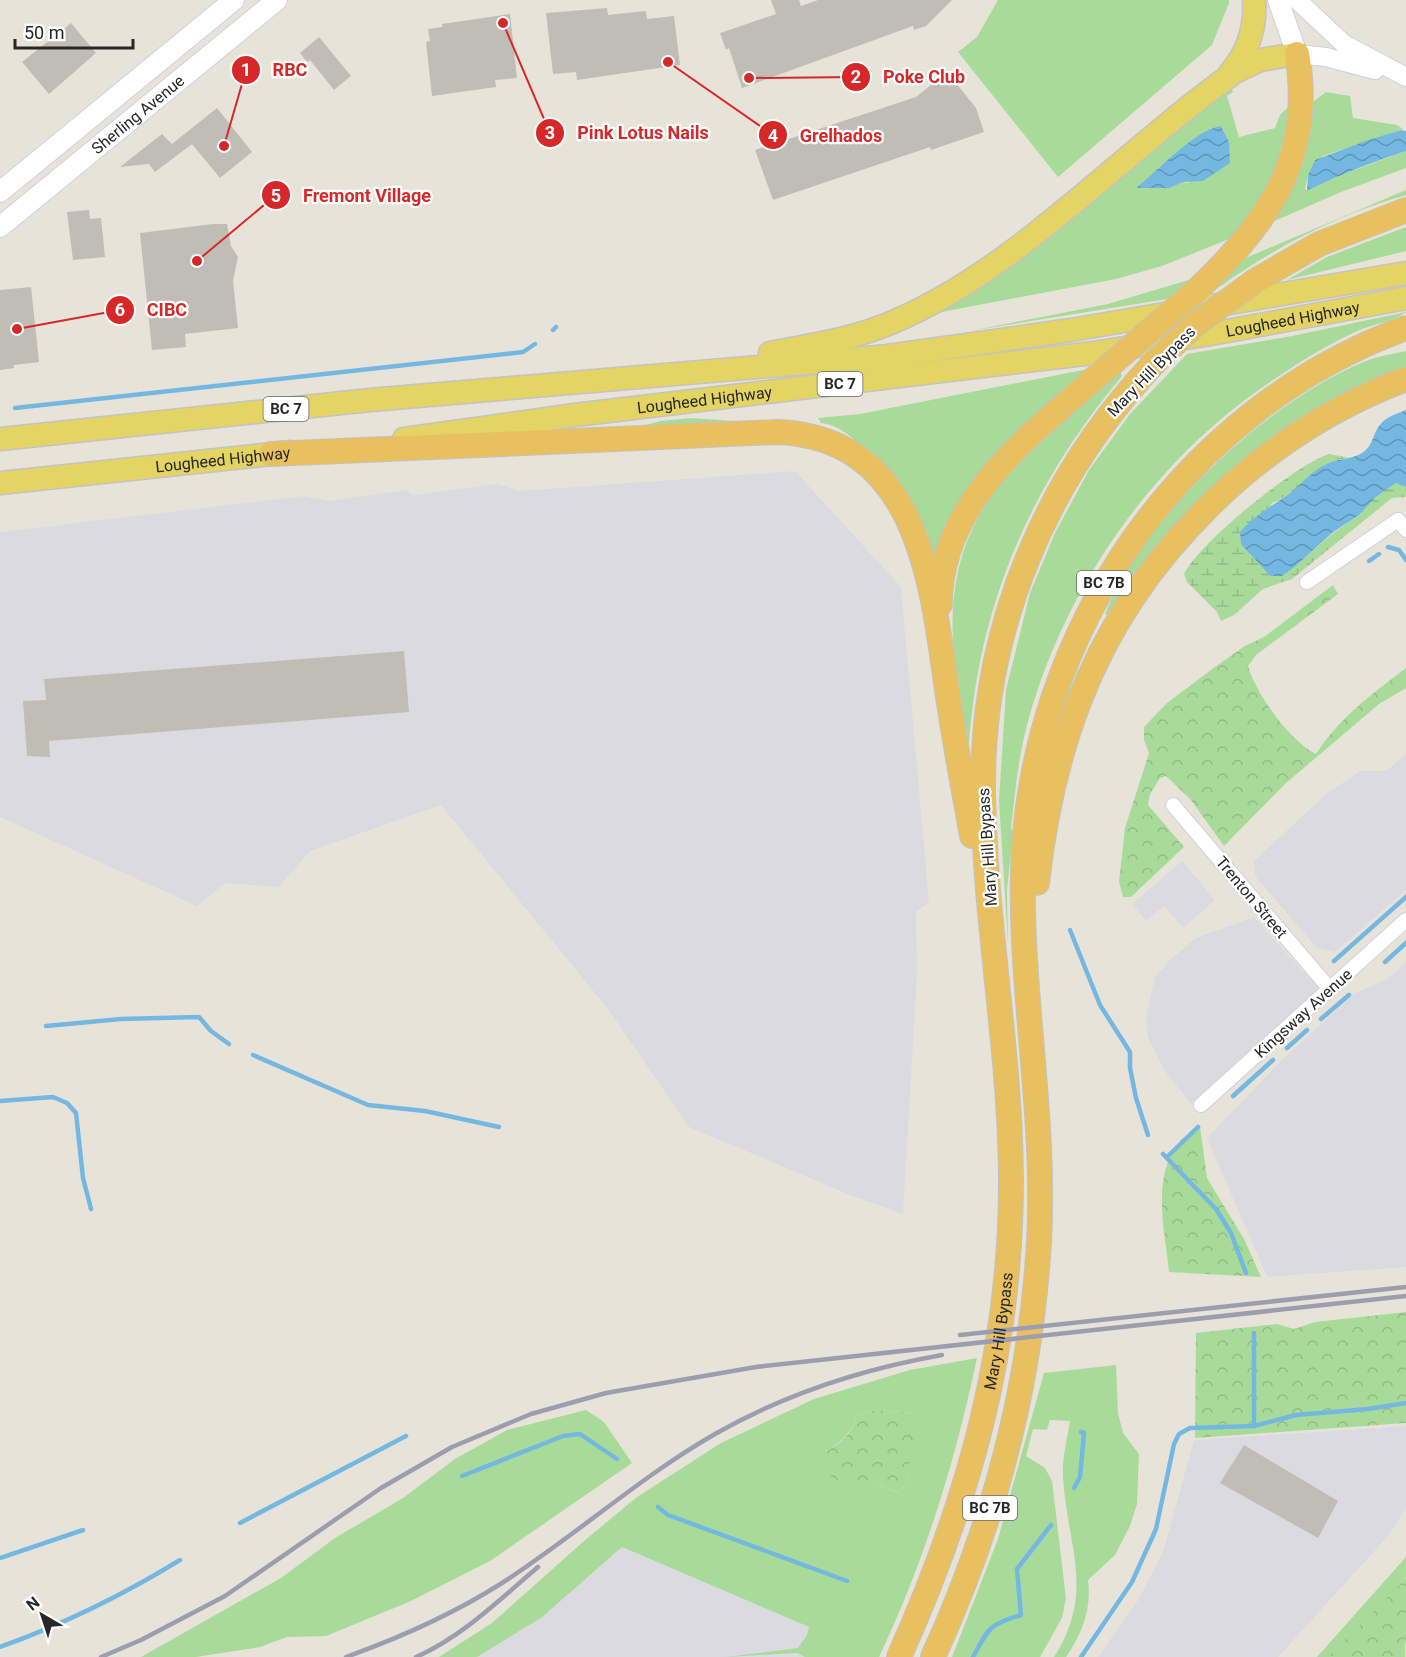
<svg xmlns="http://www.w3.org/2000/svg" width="1406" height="1657" font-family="Roboto,sans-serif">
	<defs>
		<pattern id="forest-crowns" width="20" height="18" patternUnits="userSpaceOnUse" patternTransform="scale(1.5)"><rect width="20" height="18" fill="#a8db9a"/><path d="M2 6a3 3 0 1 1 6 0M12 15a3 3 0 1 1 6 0" fill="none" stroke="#91bc85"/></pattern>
		<pattern id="wetland-marsh" width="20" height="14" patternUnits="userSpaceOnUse" patternTransform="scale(1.5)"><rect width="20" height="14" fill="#a8db9a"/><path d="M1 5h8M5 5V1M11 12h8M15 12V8" fill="none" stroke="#91bc85"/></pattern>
		<pattern id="water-waves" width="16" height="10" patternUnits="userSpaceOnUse" patternTransform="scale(1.5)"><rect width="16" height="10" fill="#74b8e2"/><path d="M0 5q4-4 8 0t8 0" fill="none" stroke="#5f96b7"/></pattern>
	</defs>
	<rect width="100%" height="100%" fill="#e8e3d9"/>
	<path fill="#dcdae1" d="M 795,471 L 901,587 L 929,902 L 916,912 L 917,974 L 903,1214 L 850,1195 L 689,1127 L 608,1009 L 441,805 L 310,851 L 279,887 L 225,883 L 197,906 L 0,817 L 0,532 L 304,496 L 329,501 L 407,490 L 412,495 L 498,484 L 519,491 Z
		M 1406,754 L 1406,890 L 1335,952 L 1317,948 L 1255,876 L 1254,861 L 1325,795 L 1360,771 L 1386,771 Z
		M 1182,861 L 1215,900 L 1183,928 L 1164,906 L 1146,921 L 1132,904 Z
		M 1254,917 L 1319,989 L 1191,1104 L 1164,1070 L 1148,1037 L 1146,1018 L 1155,977 L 1170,960 L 1196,938 Z
		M 1406,962 L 1406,1267 L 1267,1277 L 1207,1138 L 1280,1062 L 1355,993 L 1388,979 Z
		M 1406,1426 L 1406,1508 L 1389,1535 L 1278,1657 L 1098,1657 L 1138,1600 L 1163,1552 L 1194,1440 Z
		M 622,1547 L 844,1642 L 856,1657 L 477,1657 L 541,1618 Z"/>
	<path fill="#a8db9a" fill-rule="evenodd" d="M 998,0 L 1229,0 L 1229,3 L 1212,45 L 1058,177 L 958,52 L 977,37 Z
		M 1231,88 L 1233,92 L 1227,96 L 1239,137 L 1275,128 L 1280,115 L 1289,106 L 1282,150 L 1264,193 L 1234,237 L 1162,266 L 1116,279 L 936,313 L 990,280 ZM 1221,126 L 1229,142 L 1188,183 L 1183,182 L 1170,188 L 1136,188 Z
		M 1326,92 L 1350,96 L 1353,118 L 1397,125 L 1403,129 L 1323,156 L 1308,175 L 1305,189 L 1309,191 C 1316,183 1390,157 1406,151 L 1406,168 L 1341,192 L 1270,223 L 1309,105 Z
		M 1406,190 L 1406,195 C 1339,214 1277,246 1221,286 L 1212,288 L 1241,260 Z
		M 1406,227 L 1406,251 L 1287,280 L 1327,257 Z
		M 1192,279 L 1167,299 L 970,331 L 1108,304 Z
		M 1406,312 C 1395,321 1374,324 1360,330 C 1330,343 1301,361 1273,380 C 1154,459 1064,587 1027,725 C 1018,759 1015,794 1011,828 L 1013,832 L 1007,890 L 1008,944 L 999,800 L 1006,690 L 1030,593 L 1055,533 L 1089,470 L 1130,414 L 1187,354 L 1292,336 Z
		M 1406,351 L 1406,367 L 1377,377 L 1307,415 L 1110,616 L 1105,614 C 1143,517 1270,399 1366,361 C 1378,356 1393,354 1406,351 Z
		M 1088,369 C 1026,423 963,472 935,553 C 910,519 866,426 821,423 L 818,418 L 860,414 Z
		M 1120,370 L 1122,376 C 1027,489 975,613 968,761 C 953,666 932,570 998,488 C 1033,445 1080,409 1120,370 Z
		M 691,418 L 749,422 L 639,427 L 660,421 Z
		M 977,1358 C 955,1462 925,1560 879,1657 L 805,1657 L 797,1653 L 726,1657 L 798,1648 L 807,1635 L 809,1627 L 622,1547 L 541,1618 L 477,1657 L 439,1657 L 492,1623 L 584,1541 L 637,1497 L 721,1443 L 814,1399 L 910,1370 ZM 876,1410 L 914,1413 L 914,1444 L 907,1463 L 909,1479 L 898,1493 L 871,1482 L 855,1478 L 824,1453 C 840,1442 851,1436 856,1416 Z
		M 1116,1365 L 1118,1413 L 1123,1433 L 1139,1454 L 1137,1504 L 1130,1526 L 1115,1555 L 1088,1580 C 1092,1608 1082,1634 1066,1657 L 1054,1657 C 1096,1592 1067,1546 1063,1477 C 1062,1458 1067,1439 1070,1421 L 1050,1420 L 1047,1430 L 1033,1429 L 1026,1456 L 1045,1468 L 1052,1481 L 1066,1598 L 1062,1618 L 1040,1657 L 952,1657 L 998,1539 L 1044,1373 Z
		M 586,1410 L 604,1422 L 632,1463 L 490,1561 L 411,1601 L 326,1636 L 287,1637 L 260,1647 L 196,1657 L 141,1657 L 281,1578 L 335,1538 L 403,1498 L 455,1459 L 507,1430 Z
		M 1406,1557 L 1405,1657 L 1317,1657 Z"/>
	<path fill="url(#forest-crowns)" d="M 1333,585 L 1338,594 L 1256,655 L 1248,666 C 1256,694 1290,741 1316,754 C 1339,718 1373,693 1406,668 L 1406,688 L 1379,704 L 1285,784 L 1224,846 L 1191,800 L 1166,776 L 1160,778 L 1150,794 L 1148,805 L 1184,847 L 1131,897 L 1123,897 L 1119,882 L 1125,828 L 1149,753 L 1144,740 L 1144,727 L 1167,703 L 1219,664 L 1245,646 L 1264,637 Z
		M 1200,1126 L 1207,1178 L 1244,1239 L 1261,1277 L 1169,1272 C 1165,1230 1150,1176 1181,1140 C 1186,1135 1194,1131 1200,1126 Z
		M 1406,1312 L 1406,1423 L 1195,1438 L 1196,1333 L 1277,1324 L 1294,1329 L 1315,1322 Z
		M 876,1410 L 914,1413 C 923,1434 907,1457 909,1479 L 898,1493 C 872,1482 862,1477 833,1484 L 824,1453 C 841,1442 851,1437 856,1416 Z
		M 1406,1579 L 1406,1642 L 1393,1657 L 1328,1657 Z"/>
	<path fill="url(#wetland-marsh)" d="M 1329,454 L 1350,458 C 1316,459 1301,492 1272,503 L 1250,554 L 1270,576 L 1297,565 L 1332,534 L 1359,515 L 1376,497 L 1396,483 L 1406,487 L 1406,497 L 1392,498 L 1292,579 L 1263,589 L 1234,615 L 1221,621 L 1217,612 L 1187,582 L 1184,574 C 1200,542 1295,465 1329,454 Z"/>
	<path fill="url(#water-waves)" d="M 1221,126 L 1229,142 L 1230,163 L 1203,181 L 1183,182 L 1170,188 L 1136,188 C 1158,171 1194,130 1221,126 Z
		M 1401,130 L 1406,131 L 1406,151 C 1373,162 1336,176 1307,191 L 1308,175 L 1315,160 L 1368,140 Z
		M 1406,410 L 1406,487 L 1396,483 L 1376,497 L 1359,515 L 1332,533 L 1297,565 L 1282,576 L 1270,576 L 1241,544 L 1240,532 C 1253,517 1267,509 1283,498 C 1299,488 1309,472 1327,464 C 1338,458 1351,460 1362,453 C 1373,446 1372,436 1379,426 C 1385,417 1396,414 1406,410 Z"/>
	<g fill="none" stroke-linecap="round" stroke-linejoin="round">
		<path stroke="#74b8e2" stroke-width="4.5" d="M 553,330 L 556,327
			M 15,408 L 523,352 L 535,344
			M 1388,547 L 1399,550 L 1406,560
			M 1369,561 L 1379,554
			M 1070,930 L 1100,1005 L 1130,1052 L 1130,1068 L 1136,1098 L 1148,1135
			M 1334,961 L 1406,897
			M 1385,962 L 1406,943
			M 1321,1019 L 1349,995
			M 46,1026 L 121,1019 L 199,1017 L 211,1031 L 229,1044
			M 1287,1048 L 1307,1030
			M 253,1055 L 368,1105 L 425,1111 L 499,1127
			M 1233,1096 L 1273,1060
			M 0,1101 L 53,1097 L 67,1103 L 76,1113 L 83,1178 L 91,1209
			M 1163,1154 L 1216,1209 L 1231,1233 L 1246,1273
			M 1168,1156 L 1198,1127
			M 1254,1426 L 1254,1333
			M 462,1476 L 563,1436 L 580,1434 L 617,1459
			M 1074,1488 L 1080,1477 L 1084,1433 L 1081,1432
			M 658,1507 L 668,1515 L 847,1581
			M 240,1523 L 406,1436
			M 0,1558 L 83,1530
			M 0,1647 C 64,1624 123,1595 180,1560
			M 973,1657 C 989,1628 988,1625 1021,1615 L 1017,1569 L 1051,1525
			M 1081,1657 L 1132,1582 L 1156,1529 L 1174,1444 L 1179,1434 L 1190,1428 L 1254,1426 L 1296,1415 L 1368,1409 L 1406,1403"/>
	</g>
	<path fill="#c0bdb6" d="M 771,0 L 799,0 L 801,6 L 818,0 L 952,0 L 926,26 L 914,30 L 913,26 L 742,88 L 729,48 L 726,50 L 720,33 L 776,14 Z
		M 607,8 L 608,15 L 646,11 L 647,19 L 674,16 L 680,65 L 577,80 L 576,72 L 553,74 L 546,13 Z
		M 510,14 L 517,78 L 495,80 L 496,87 L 432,96 L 426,42 L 430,41 L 428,29 L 442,27 L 442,24 Z
		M 71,23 L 96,53 L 49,94 L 22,62 Z
		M 319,37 L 351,76 L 334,90 L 310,60 L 307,62 L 300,53 Z
		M 947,72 L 976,108 L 984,132 L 931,150 L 930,147 L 773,200 L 755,150 L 916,97 Z
		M 217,108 L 252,152 L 220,178 L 192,144 L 155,172 L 149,164 L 120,167 L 162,134 L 172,144 Z
		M 89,210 L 90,219 L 101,218 L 105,257 L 73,260 L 67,212 Z
		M 213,224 L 227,224 L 231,246 L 238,257 L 233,281 L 238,328 L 185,334 L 186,347 L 152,350 L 140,233 Z
		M 31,287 L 39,362 L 14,365 L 14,368 L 0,370 L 0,290 Z
		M 404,651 L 409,712 L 49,741 L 50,757 L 27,756 L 23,701 L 46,700 L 44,679 Z
		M 1244,1445 L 1338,1501 L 1318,1538 L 1220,1483 Z"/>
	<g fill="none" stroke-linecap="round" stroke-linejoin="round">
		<defs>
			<path id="minor" d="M 1307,582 L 1398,520 L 1406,530
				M 1173,805 L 1330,989
				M 1201,1105 L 1406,920"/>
			<path id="tertiary" d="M 1297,0 L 1344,44 L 1406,77
				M 1297,54 L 1326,57 L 1375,70"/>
			<g id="secondary">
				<path d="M 1278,0 L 1297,54"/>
				<path d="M 0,192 L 234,0"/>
				<path id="s1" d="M 0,227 L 277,0"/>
			</g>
			<g id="primary">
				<path d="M 1230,73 C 1248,52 1256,27 1254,0"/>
				<path d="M 770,353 C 811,345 854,339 893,322 C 1020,268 1123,151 1235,72 L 1260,60 L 1297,54"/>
				<path d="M 0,439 L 370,400 L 888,356 L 1071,330 L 1406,273"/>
				<path id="s2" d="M 404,439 L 575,415 L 1093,353 L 1211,334 L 1406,298"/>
				<path id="s3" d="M 0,483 L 291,452"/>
			</g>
			<g id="trunk">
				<path d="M 1255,281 L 1319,244 L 1406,210"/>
				<path d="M 1197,290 C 1268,223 1315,157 1297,54"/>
				<path d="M 271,454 L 778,432 C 915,438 931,576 946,683 C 953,734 963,785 972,836"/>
				<path d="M 940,604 C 940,500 1032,434 1102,372"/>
				<path d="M 1037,883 C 1044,821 1056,761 1079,702 C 1134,557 1261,433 1406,379"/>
				<path id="s4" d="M 899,1657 C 969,1501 1012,1348 1011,1176 C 1010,1046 984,918 983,789 C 982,629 1045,479 1154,363"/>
				<path d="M 933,1657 C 993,1526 1031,1385 1039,1241 C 1046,1117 1020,994 1023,870 C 1029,633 1181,410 1406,328"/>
			</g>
		</defs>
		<use href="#minor" stroke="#cfd0df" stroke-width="16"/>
		<use href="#tertiary" stroke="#cfd0df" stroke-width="20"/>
		<use href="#secondary" stroke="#cfd0df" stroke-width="22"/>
		<use href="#primary" stroke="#c3c3c3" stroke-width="25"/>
		<use href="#trunk" stroke="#c3c3c3" stroke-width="26"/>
		<use href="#minor" stroke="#fff" stroke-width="14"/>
		<use href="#tertiary" stroke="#fff" stroke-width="18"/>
		<use href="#secondary" stroke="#fff" stroke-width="20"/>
		<use href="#primary" stroke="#e3d463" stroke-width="22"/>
		<use href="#trunk" stroke="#e9c060" stroke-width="24"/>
		<path stroke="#9d9db0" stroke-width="4.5" d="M 960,1335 L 1406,1287
			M 101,1657 L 141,1640 L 225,1596 L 381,1488 L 452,1447 L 531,1414 L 606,1393 L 756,1367 L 1406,1296
			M 346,1657 C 399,1638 455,1613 502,1583 C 575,1536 640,1477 715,1434 C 785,1394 863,1369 942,1355
			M 416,1657 C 462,1637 500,1599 538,1567"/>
		<defs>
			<path id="trunk-bridge" d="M 1154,363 L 1196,324 L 1255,281
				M 1102,372 L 1197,290"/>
		</defs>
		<use href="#trunk-bridge" stroke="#c3c3c3" stroke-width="26" stroke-linecap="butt"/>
		<use href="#trunk-bridge" stroke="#e9c060" stroke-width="24"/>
	</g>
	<g text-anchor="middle" stroke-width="4.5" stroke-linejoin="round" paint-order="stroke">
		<g fill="#fff" stroke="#686868" stroke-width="1.5">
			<rect x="817.5" y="372" width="45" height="24" rx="4.5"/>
			<rect x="263.5" y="397" width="45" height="24" rx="4.5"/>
			<rect x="1077" y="571" width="54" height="24" rx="4.5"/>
			<rect x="963" y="1496" width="54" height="24" rx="4.5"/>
		</g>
		<g font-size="15" font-weight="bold" fill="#272727">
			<text x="840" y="389">BC 7</text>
			<text x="286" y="414">BC 7</text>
			<text x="1104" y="588">BC 7B</text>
			<text x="990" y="1513">BC 7B</text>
		</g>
		<g font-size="16" fill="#272727" stroke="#fff">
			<text dy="6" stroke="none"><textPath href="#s1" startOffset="178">Sherling Avenue</textPath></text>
			<text dy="6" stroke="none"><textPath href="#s2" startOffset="897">Lougheed Highway</textPath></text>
			<text transform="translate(1151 371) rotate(-46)" y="6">Mary Hill Bypass</text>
			<text dy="6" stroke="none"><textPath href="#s2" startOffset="303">Lougheed Highway</textPath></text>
			<text dy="6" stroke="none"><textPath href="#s3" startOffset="224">Lougheed Highway</textPath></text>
			<text transform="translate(987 847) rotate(-94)" y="6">Mary Hill Bypass</text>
			<text transform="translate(1252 897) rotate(50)" y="6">Trenton Street</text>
			<text transform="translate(1303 1013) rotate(-42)" y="6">Kingsway Avenue</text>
			<text dy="6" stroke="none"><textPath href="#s4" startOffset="342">Mary Hill Bypass</textPath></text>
		</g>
	</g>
	<path fill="none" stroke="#d62828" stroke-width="2" d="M224 146L246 70M749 78L856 77M503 23L550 133M668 62L773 135M197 261L276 195M17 329L120 310"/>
	<g fill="#d62828" stroke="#fff" stroke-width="2">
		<circle cx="224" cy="146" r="6"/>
		<circle cx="749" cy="78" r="6"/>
		<circle cx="503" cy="23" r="6"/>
		<circle cx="668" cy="62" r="6"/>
		<circle cx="197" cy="261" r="6"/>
		<circle cx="17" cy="329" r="6"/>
		<circle cx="246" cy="70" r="15"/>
		<circle cx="856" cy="77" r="15"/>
		<circle cx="550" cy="133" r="15"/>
		<circle cx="773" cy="135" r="15"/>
		<circle cx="276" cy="195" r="15"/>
		<circle cx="120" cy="310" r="15"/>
	</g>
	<g font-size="18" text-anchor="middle" font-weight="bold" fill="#fff">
		<text x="246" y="76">1</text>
		<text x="856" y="83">2</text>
		<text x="550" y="139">3</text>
		<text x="773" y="142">4</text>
		<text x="276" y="202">5</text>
		<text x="120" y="316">6</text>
	</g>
	<g font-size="18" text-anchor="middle" font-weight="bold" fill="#d62828" stroke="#fff" stroke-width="4.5" stroke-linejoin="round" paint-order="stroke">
		<text x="290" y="76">RBC</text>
		<text x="924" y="83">Poke Club</text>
		<text x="643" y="139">Pink Lotus Nails</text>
		<text x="841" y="142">Grelhados</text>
		<text x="367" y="202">Fremont Village</text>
		<text x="167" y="316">CIBC</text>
	</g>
	<g transform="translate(42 1615) rotate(321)" stroke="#ffffff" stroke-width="4.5" paint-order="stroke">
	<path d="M0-4.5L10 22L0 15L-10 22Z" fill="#272727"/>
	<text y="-9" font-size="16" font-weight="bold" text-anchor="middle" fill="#272727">N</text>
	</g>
	<path d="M15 39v9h118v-9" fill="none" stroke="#272727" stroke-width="3"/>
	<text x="24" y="39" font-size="18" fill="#272727" stroke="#ffffff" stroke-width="4.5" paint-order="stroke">50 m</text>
</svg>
